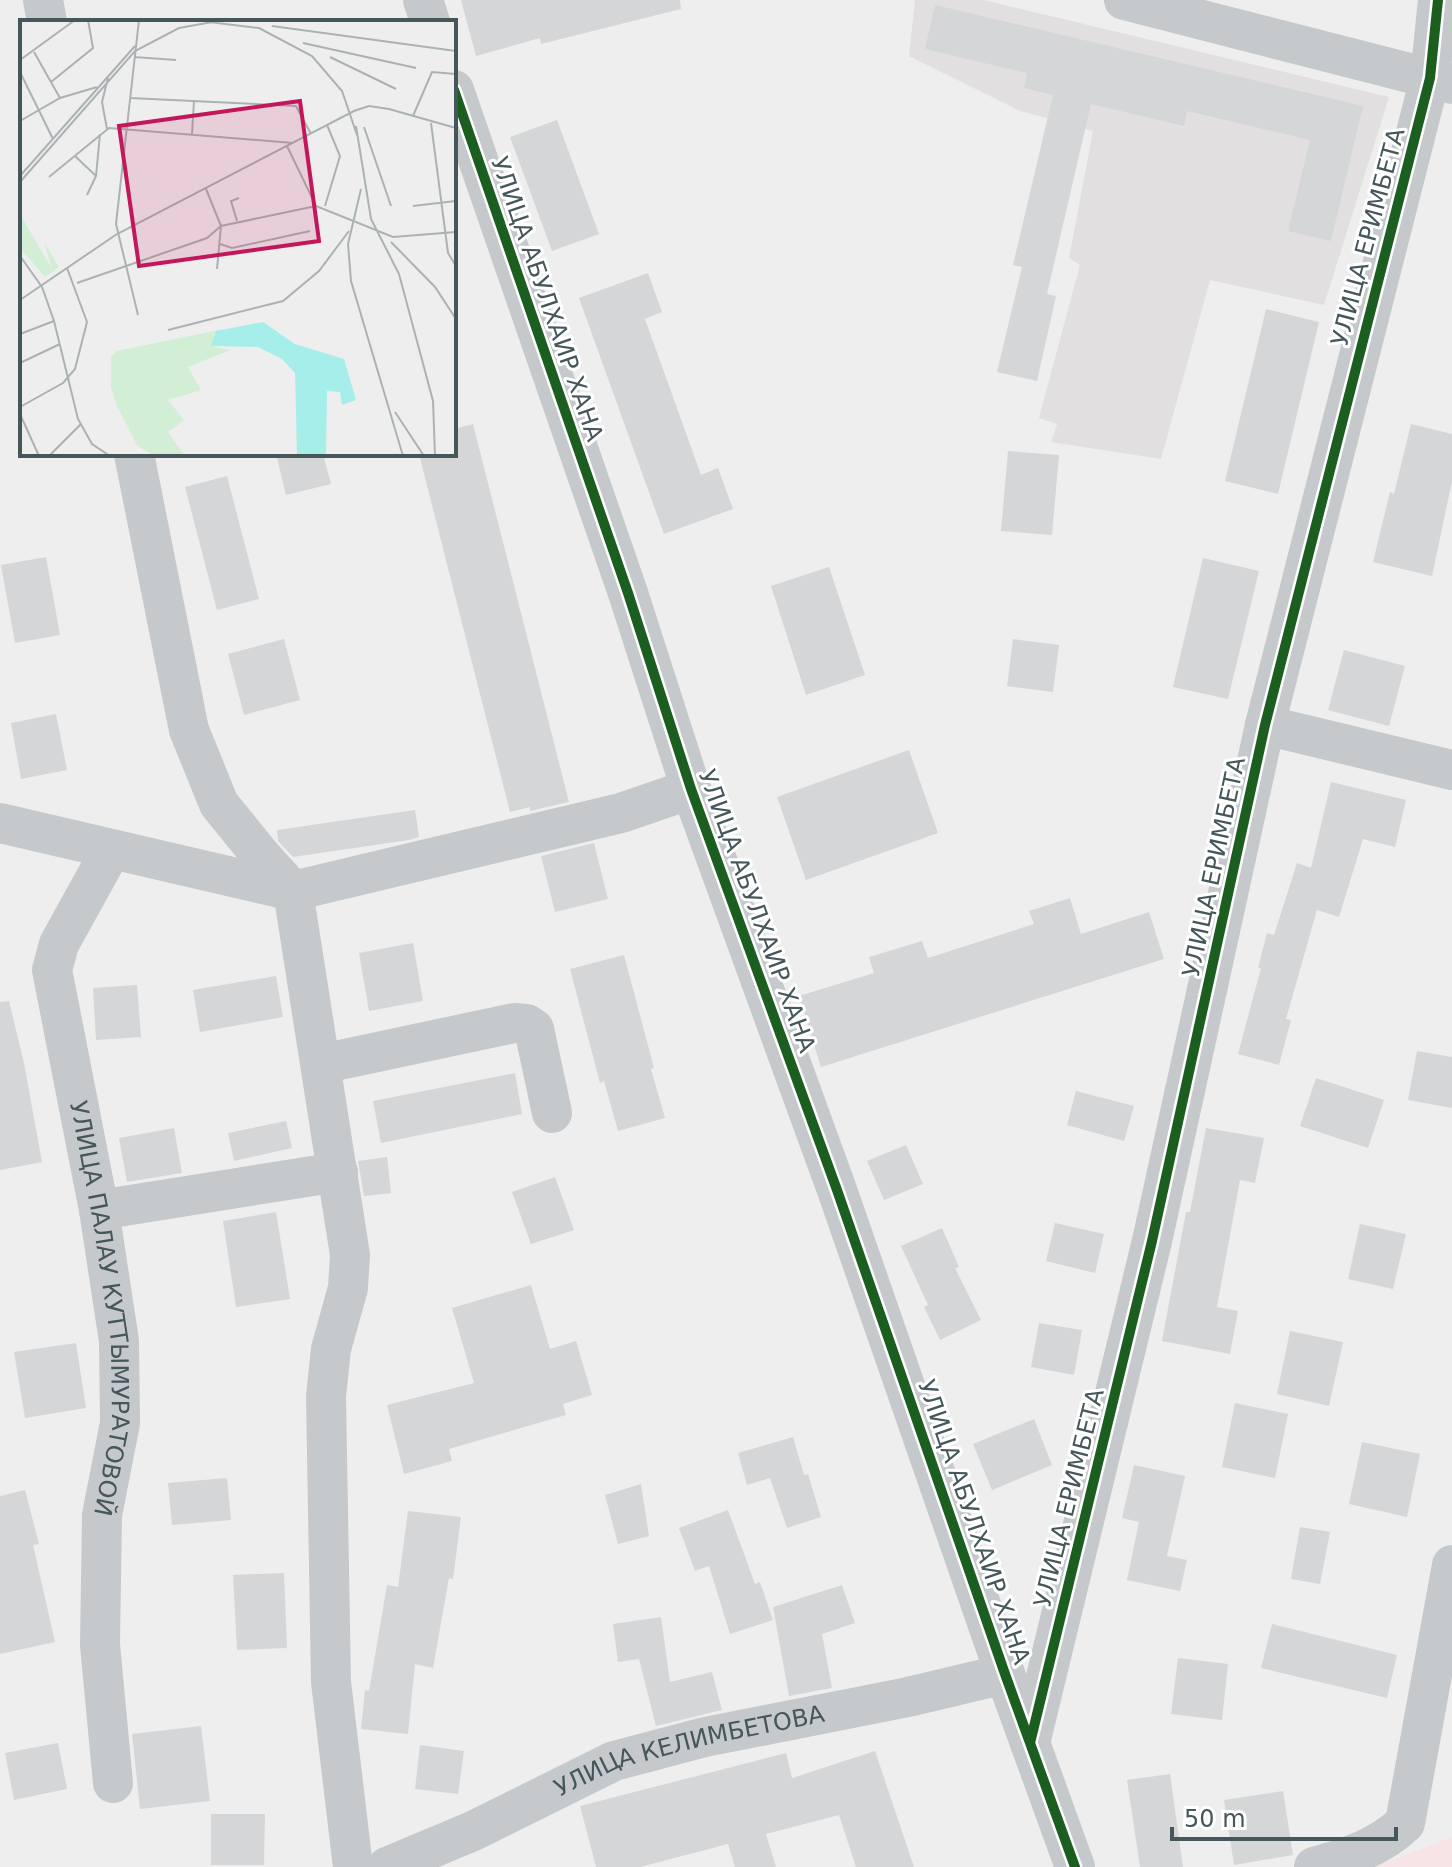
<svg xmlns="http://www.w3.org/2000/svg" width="1452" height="1867" font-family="'DejaVu Sans',sans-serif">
	<rect width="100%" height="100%" fill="#efeeee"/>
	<path fill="#e1dfe0" d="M 915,0 L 984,0 L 1389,97 L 1324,305 L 1210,280 L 1161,459 L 1051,442 L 1057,424 L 1039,418 L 1080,265 L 1069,258 L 1093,131 L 1020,111 L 909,56 Z"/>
	<path fill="#f6e4e7" d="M 1452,1837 L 1452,1867 L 1374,1867 Z"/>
	<path fill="#d5d6d7" d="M 461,0 L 680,0 L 681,9 L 541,44 L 540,38 L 476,56 Z
		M 935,5 L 1363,106 L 1331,241 L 1288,231 L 1310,140 L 1187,111 L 1184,126 L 1091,104 L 1047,294 L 1056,296 L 1037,381 L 997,372 L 1022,267 L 1013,265 L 1053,95 L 1024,88 L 1027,73 L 925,49 Z
		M 557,120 L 599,234 L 552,251 L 510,137 Z
		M 648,273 L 662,312 L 645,319 L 701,475 L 718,468 L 733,509 L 664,534 L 579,298 Z
		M 1266,309 L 1319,322 L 1278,494 L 1225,481 Z
		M 473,424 L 569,802 L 530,811 L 530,807 L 510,812 L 419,454 L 454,454 L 454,429 Z
		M 1411,424 L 1452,434 L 1452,481 L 1432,576 L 1373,562 L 1390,492 L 1394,494 Z
		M 1008,451 L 1059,455 L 1052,535 L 1001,531 Z
		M 276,454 L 323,454 L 331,484 L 286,495 Z
		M 227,476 L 259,599 L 217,610 L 185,487 Z
		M 46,557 L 60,635 L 15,643 L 1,565 Z
		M 1203,558 L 1259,571 L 1228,699 L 1173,687 Z
		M 829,567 L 865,675 L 806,695 L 771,586 Z
		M 284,639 L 300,700 L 244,715 L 228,654 Z
		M 1013,639 L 1059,645 L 1053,692 L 1007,686 Z
		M 1344,650 L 1405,666 L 1389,726 L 1328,710 Z
		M 56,714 L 67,770 L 21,779 L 11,723 Z
		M 909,750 L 938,833 L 806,880 L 777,797 Z
		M 1331,782 L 1406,800 L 1395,847 L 1363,839 L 1339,917 L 1317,910 L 1286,1019 L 1291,1020 L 1279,1065 L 1238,1054 L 1261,968 L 1258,968 L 1267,933 L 1274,935 L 1297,863 L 1311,868 Z
		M 415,810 L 419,837 L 409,840 L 293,857 L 278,841 L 277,830 Z
		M 594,843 L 608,899 L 555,912 L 541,856 Z
		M 1070,898 L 1081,934 L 1149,912 L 1164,959 L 821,1067 L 799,996 L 874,973 L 869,957 L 922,941 L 928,958 L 1034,924 L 1029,911 Z
		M 413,943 L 423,1001 L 369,1011 L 359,953 Z
		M 624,955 L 654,1068 L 651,1069 L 665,1118 L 618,1131 L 604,1081 L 600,1083 L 570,969 Z
		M 276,976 L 283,1017 L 200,1032 L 193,990 Z
		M 137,985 L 141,1037 L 96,1040 L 93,988 Z
		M 9,1001 L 24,1063 L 42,1162 L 0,1170 L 0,1002 Z
		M 1417,1051 L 1452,1057 L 1452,1108 L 1408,1100 Z
		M 515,1073 L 522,1114 L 381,1143 L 373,1101 Z
		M 1316,1078 L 1384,1100 L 1368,1148 L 1300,1126 Z
		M 1076,1091 L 1134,1106 L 1124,1141 L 1067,1125 Z
		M 286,1121 L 292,1148 L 234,1161 L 228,1133 Z
		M 174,1128 L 182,1173 L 127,1182 L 119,1138 Z
		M 1206,1128 L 1264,1138 L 1255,1183 L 1240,1180 L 1217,1307 L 1238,1311 L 1230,1354 L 1162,1341 L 1186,1212 L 1190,1212 Z
		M 906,1145 L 923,1184 L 884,1200 L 867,1161 Z
		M 387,1157 L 391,1193 L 364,1196 L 358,1161 Z
		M 555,1177 L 574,1230 L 531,1244 L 512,1192 Z
		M 276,1212 L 290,1299 L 236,1307 L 223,1221 Z
		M 1055,1223 L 1104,1234 L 1095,1273 L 1046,1261 Z
		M 1360,1224 L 1406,1234 L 1393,1289 L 1348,1279 Z
		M 942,1228 L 959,1267 L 955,1268 L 981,1320 L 940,1340 L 924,1307 L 928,1305 L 901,1246 Z
		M 531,1285 L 550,1349 L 576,1341 L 592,1395 L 563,1404 L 566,1415 L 449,1449 L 452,1461 L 404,1474 L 387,1405 L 474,1383 L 452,1308 Z
		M 1039,1323 L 1082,1330 L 1074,1375 L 1031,1367 Z
		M 1290,1331 L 1343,1342 L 1329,1406 L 1277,1394 Z
		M 76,1343 L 86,1408 L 25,1418 L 14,1352 Z
		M 1235,1403 L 1288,1414 L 1275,1478 L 1222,1467 Z
		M 1034,1419 L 1052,1465 L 992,1490 L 973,1444 Z
		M 793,1437 L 804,1475 L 808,1474 L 821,1517 L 787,1528 L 770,1478 L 747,1485 L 738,1453 Z
		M 1362,1442 L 1420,1454 L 1407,1517 L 1349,1504 Z
		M 1134,1465 L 1185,1476 L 1167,1556 L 1187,1560 L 1180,1591 L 1127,1580 L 1139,1522 L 1122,1518 Z
		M 227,1478 L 231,1520 L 172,1525 L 168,1483 Z
		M 641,1484 L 649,1536 L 618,1544 L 605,1495 Z
		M 25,1490 L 39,1544 L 33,1545 L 55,1642 L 0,1654 L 0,1496 Z
		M 728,1510 L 755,1584 L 760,1582 L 773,1620 L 730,1634 L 709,1566 L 695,1571 L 679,1528 Z
		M 408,1511 L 461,1517 L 453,1579 L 449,1578 L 433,1668 L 415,1664 L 408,1734 L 361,1729 L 365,1690 L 369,1691 L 387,1585 L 398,1587 Z
		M 1300,1527 L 1330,1532 L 1320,1584 L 1291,1579 Z
		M 284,1573 L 287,1648 L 237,1650 L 233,1575 Z
		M 842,1585 L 855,1623 L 822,1634 L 832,1688 L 789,1696 L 773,1607 Z
		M 661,1617 L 670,1682 L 712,1672 L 722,1710 L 656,1726 L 639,1659 L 618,1662 L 613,1624 Z
		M 1272,1624 L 1397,1655 L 1387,1698 L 1261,1668 Z
		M 1178,1658 L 1228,1664 L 1222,1720 L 1171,1714 Z
		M 201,1726 L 210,1801 L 140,1809 L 132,1734 Z
		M 58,1743 L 67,1789 L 14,1800 L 5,1753 Z
		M 420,1745 L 464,1751 L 458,1794 L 415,1789 Z
		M 875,1751 L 914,1867 L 856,1867 L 839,1815 L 766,1834 L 776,1867 L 735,1867 L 728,1844 L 640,1867 L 596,1867 L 580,1806 L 786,1753 L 792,1778 Z
		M 1170,1774 L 1183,1867 L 1140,1867 L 1127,1780 Z
		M 1283,1791 L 1293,1855 L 1234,1865 L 1224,1800 Z
		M 211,1814 L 265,1814 L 264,1865 L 211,1865 Z"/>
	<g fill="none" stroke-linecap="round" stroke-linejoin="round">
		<g stroke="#c5c9cb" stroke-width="40">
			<path d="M 43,0 L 47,22"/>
			<path d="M 423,0 L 430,22"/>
			<path d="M 1124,0 L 1452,84"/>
			<path d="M 454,90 L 628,593 L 691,789 L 837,1190 L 1005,1674 L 1075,1867"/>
			<path d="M 134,454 L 189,730 L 219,804 L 262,857 L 293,891 L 350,1255 L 348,1288 L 331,1349 L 326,1396 L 331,1682 L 353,1867"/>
			<path d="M 1265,725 L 1452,770"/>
			<path d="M 0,823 L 293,891 L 621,813 L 691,789"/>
			<path id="s1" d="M 111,850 L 59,944 L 52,970 L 99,1210 L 119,1341 L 120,1423 L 102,1515 L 100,1645 L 113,1783"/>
			<path d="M 321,1064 L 514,1023 L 527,1024 L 534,1029 L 552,1113"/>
			<path d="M 99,1210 L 338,1172"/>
			<path d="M 1030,1743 L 1152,1241 L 1265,725 L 1430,78 L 1438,0"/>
			<path id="s2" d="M 387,1867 L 473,1831 L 614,1761 L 705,1737 L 908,1697 L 1005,1674"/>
			<path d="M 1314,1867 C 1348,1857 1379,1848 1405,1823 L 1452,1565"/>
		</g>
		<defs>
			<path id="cycleway" d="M 454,90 L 628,593 L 691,789 L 837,1190 L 1005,1674 L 1075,1867
				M 1030,1743 L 1152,1241 L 1265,725 L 1430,78 L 1438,0"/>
		</defs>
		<use href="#cycleway" stroke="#fff" stroke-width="15"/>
		<use href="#cycleway" stroke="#1b5e20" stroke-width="10"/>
	</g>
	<g text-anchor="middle" stroke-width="6" stroke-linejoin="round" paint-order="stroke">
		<g font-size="24" fill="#45575b" stroke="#fff">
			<text transform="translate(1368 237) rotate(-75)" y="8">УЛИЦА ЕРИМБЕТА</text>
			<text transform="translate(547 299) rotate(71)" y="8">УЛИЦА АБУЛХАИР ХАНА</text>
			<text transform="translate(1214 867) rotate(-78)" y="8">УЛИЦА ЕРИМБЕТА</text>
			<text transform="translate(757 911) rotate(70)" y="8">УЛИЦА АБУЛХАИР ХАНА</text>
			<text dy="8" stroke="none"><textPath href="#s1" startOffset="478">УЛИЦА ПАЛАУ КУТТЫМУРАТОВОЙ</textPath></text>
			<text transform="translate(1069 1498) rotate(-76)" y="8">УЛИЦА ЕРИМБЕТА</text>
			<text transform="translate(974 1522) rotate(71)" y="8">УЛИЦА АБУЛХАИР ХАНА</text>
			<text dy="8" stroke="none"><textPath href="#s2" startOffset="326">УЛИЦА КЕЛИМБЕТОВА</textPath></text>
		</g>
	</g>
	<g transform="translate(20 20)">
		<rect width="436" height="436" fill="#efeeee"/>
		<path d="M 0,194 L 32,249 L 24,222 L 39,247 L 25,257 L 0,228 ZM 204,309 L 194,314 L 195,327 L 210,330 L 168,347 L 181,370 L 148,380 L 164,400 L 148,412 L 165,436 L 133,436 L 117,425 L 97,386 L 91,368 L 91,338 L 96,331 Z" fill="#d2efd5"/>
		<path d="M 243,302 L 275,324 L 324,339 L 336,380 L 322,385 L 320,372 L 307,371 L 306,436 L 277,436 L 275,353 L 262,339 L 238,327 L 191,326 L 196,311 Z" fill="#a5eee9"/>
		<path fill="none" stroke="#abb2b3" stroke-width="2" d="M 189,2 L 239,8 L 292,36 L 322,71 L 337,115M 252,6 L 436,31M 283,23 L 396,48M 14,32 L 40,78M 114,37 L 156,40M 310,37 L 376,69M 0,40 L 55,0M 0,52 L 33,119M 31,62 L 73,28 L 68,0M 110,78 L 276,86 L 291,114M 393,96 L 412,52 L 436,54M 0,101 L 40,78 L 77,67M 411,103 L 428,233 L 436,246M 336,106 L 351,199 L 379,254 L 413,381 L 415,436M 344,107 L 371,186M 87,109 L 82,82 L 88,58M 172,114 L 174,81M 55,136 L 76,156M 0,156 L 115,26M 29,157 L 89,108 L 273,123M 0,162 L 115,31 L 159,8 L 198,1M 186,169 L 201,206 L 197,249M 341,169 L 328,224 L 331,261 L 383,436M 67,175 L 76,156 L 80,114M 296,186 L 373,217 L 436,212M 305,186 L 320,136 L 307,105M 393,186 L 436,181M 217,201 L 211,181 L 219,178M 371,222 L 415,267 L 436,299M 200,224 L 212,228 L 290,211M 0,236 L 22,267 L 34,301 L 58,399 L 72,424 L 90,436M 57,263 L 187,218 L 201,206 L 296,186 L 267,126M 0,280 L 97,214 L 334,91 L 349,86 L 369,89 L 436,108M 118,295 L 96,204 L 119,0M 148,310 L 263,281 L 299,251 L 329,211M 0,314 L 34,301M 0,343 L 40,324M 0,387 L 43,363 L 55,349 L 67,302 L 47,248M 375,392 L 404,436M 0,394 L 19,436M 29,436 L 61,404"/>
		<path fill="#c2185b" fill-opacity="0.15" stroke="#c2185b" stroke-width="4" d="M 280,81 L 299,221 L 119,246 L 99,106 Z"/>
		<rect width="436" height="436" fill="none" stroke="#45575b" stroke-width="4"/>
	</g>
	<path d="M1172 1827v12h224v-12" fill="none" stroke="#45575b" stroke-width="4"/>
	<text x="1184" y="1827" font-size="24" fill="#45575b" stroke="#ffffff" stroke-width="6" paint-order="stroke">50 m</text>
</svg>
